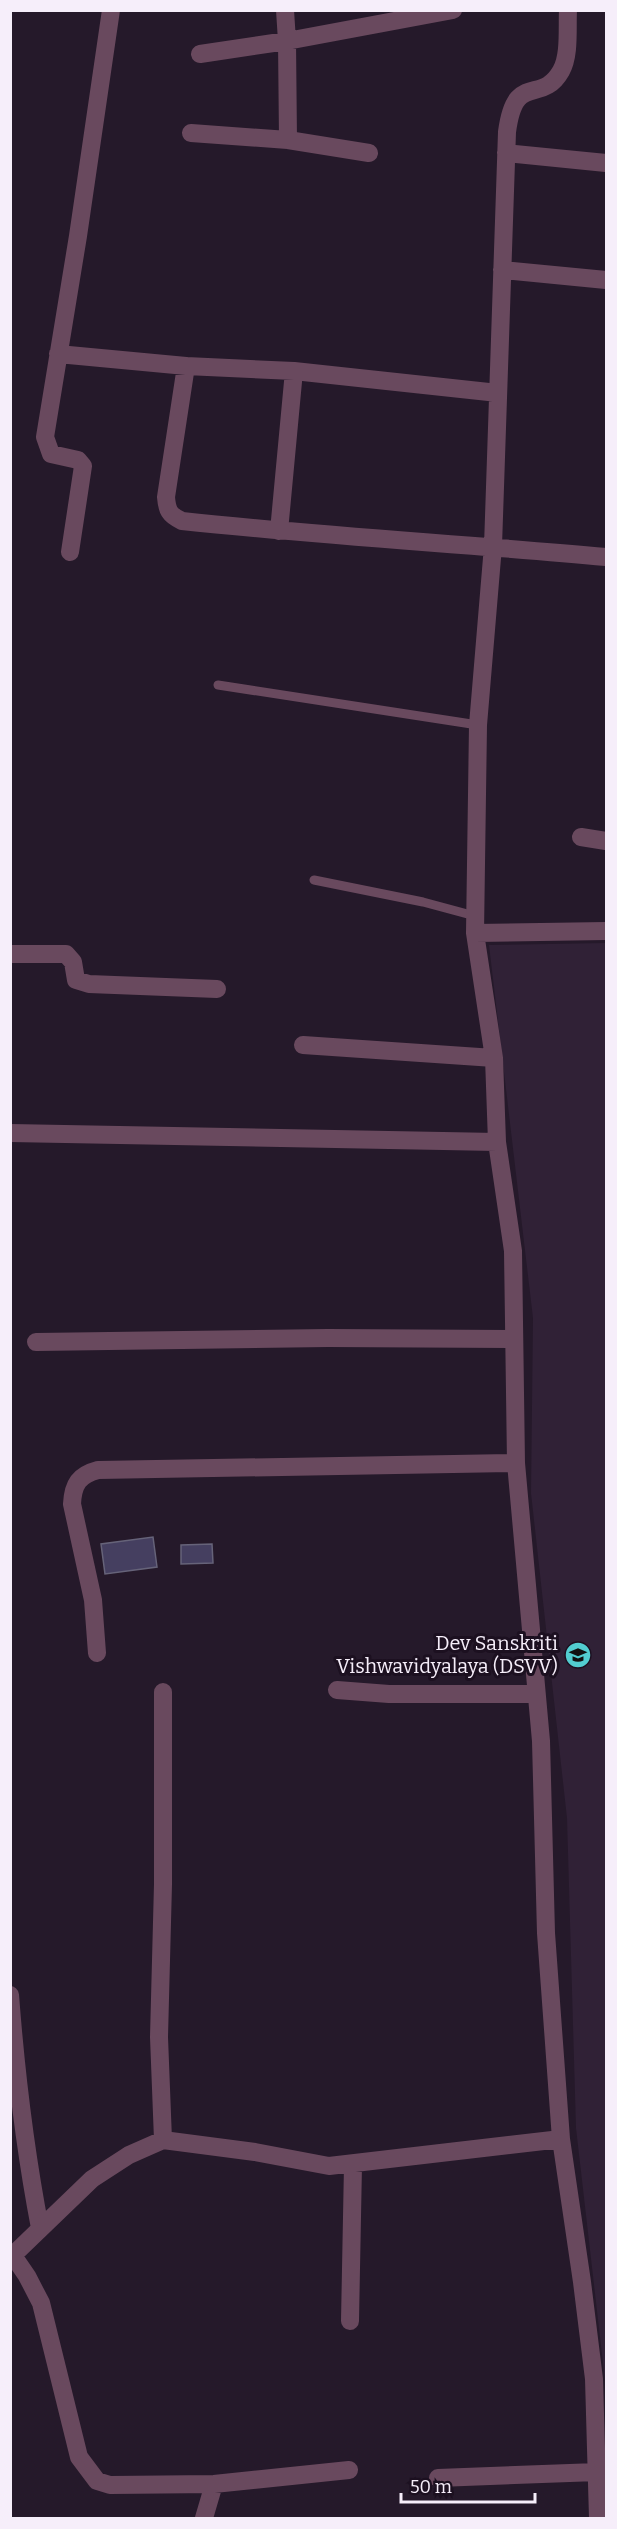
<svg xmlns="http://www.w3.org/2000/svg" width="617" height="2529" font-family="Bitter,serif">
	<rect width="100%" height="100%" fill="#25192a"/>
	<path fill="#302136" d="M 606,943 L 606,2389 L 576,2128 L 567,1818 L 531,1493 L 533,1318 L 489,945 Z"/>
	<path fill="#453f60" stroke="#666379" stroke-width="1.5" d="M 153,1537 L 157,1567 L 105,1574 L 101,1544 Z
		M 212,1544 L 213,1563 L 181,1564 L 181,1545 Z"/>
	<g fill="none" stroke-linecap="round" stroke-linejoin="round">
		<path stroke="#69495e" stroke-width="9" d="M 218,685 L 478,725
			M 314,880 L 423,902 L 475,916"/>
		<path stroke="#69495e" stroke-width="18" d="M 285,10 L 287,41 L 288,140
			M 568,10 C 567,29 570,55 561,71 C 541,106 515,70 507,132 L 493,546 L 478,725 L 475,933 L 494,1058 L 497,1142 L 513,1251 L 516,1463 L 541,1741 L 546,1933 L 561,2139 L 582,2282 L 594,2379 L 598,2518
			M 200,54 L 287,41 L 453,10
			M 191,133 L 288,140 L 369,153
			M 506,153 L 606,163
			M 502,270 L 606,280
			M 58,354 L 186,366 L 294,371 L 498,393
			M 186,366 L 166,497 C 167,510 169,515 182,521 C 323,536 465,544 606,557
			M 279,531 L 294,371
			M 70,552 L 83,466 L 78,460 L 51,454 L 45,437 L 78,236 L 111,10
			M 581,837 L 606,841
			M 475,933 L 606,931
			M 10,954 L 66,954 L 73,962 L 76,980 L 89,984 L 217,989
			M 303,1045 L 494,1058
			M 10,1133 L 497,1142
			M 36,1342 L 328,1338 L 513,1339
			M 97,1653 L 93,1600 L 72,1504 C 73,1484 79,1475 98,1470 L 516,1463
			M 337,1690 L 389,1694 L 536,1694
			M 163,1692 L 163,1884 L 159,2037 L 163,2140
			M 10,1995 C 16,2074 25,2150 40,2228
			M 14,2257 L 27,2276 L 41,2303 L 79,2457 L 97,2481 L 110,2485 L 214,2484 L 349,2470
			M 10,2258 L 92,2179 L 129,2155 L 163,2140 L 255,2152 L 329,2166 L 561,2139
			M 350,2321 L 353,2165
			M 438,2478 L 597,2472
			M 204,2518 L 214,2484"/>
	</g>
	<defs>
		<symbol id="university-disc" viewBox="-11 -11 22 22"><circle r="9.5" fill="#52cdd0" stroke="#1c1020"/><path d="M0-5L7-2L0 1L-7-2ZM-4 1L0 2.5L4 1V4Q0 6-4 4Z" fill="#111"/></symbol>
	</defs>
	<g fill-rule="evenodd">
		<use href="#university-disc" x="563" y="1640" width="30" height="30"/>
	</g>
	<g text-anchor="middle" stroke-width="6" stroke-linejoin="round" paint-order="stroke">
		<g font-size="20" fill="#f6eefa" stroke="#1c1020" text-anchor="end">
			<text x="558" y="1650">Dev Sanskriti<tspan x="558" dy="23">Vishwavidyalaya (DSVV)</tspan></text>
		</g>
	</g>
	<rect width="617" height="2529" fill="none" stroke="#f6eefa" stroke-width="24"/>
	<path d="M401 2493v9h134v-9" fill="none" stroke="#f6eefa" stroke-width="3"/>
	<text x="410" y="2493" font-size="18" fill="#f6eefa" stroke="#1c1020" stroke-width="4.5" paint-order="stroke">50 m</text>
</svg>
